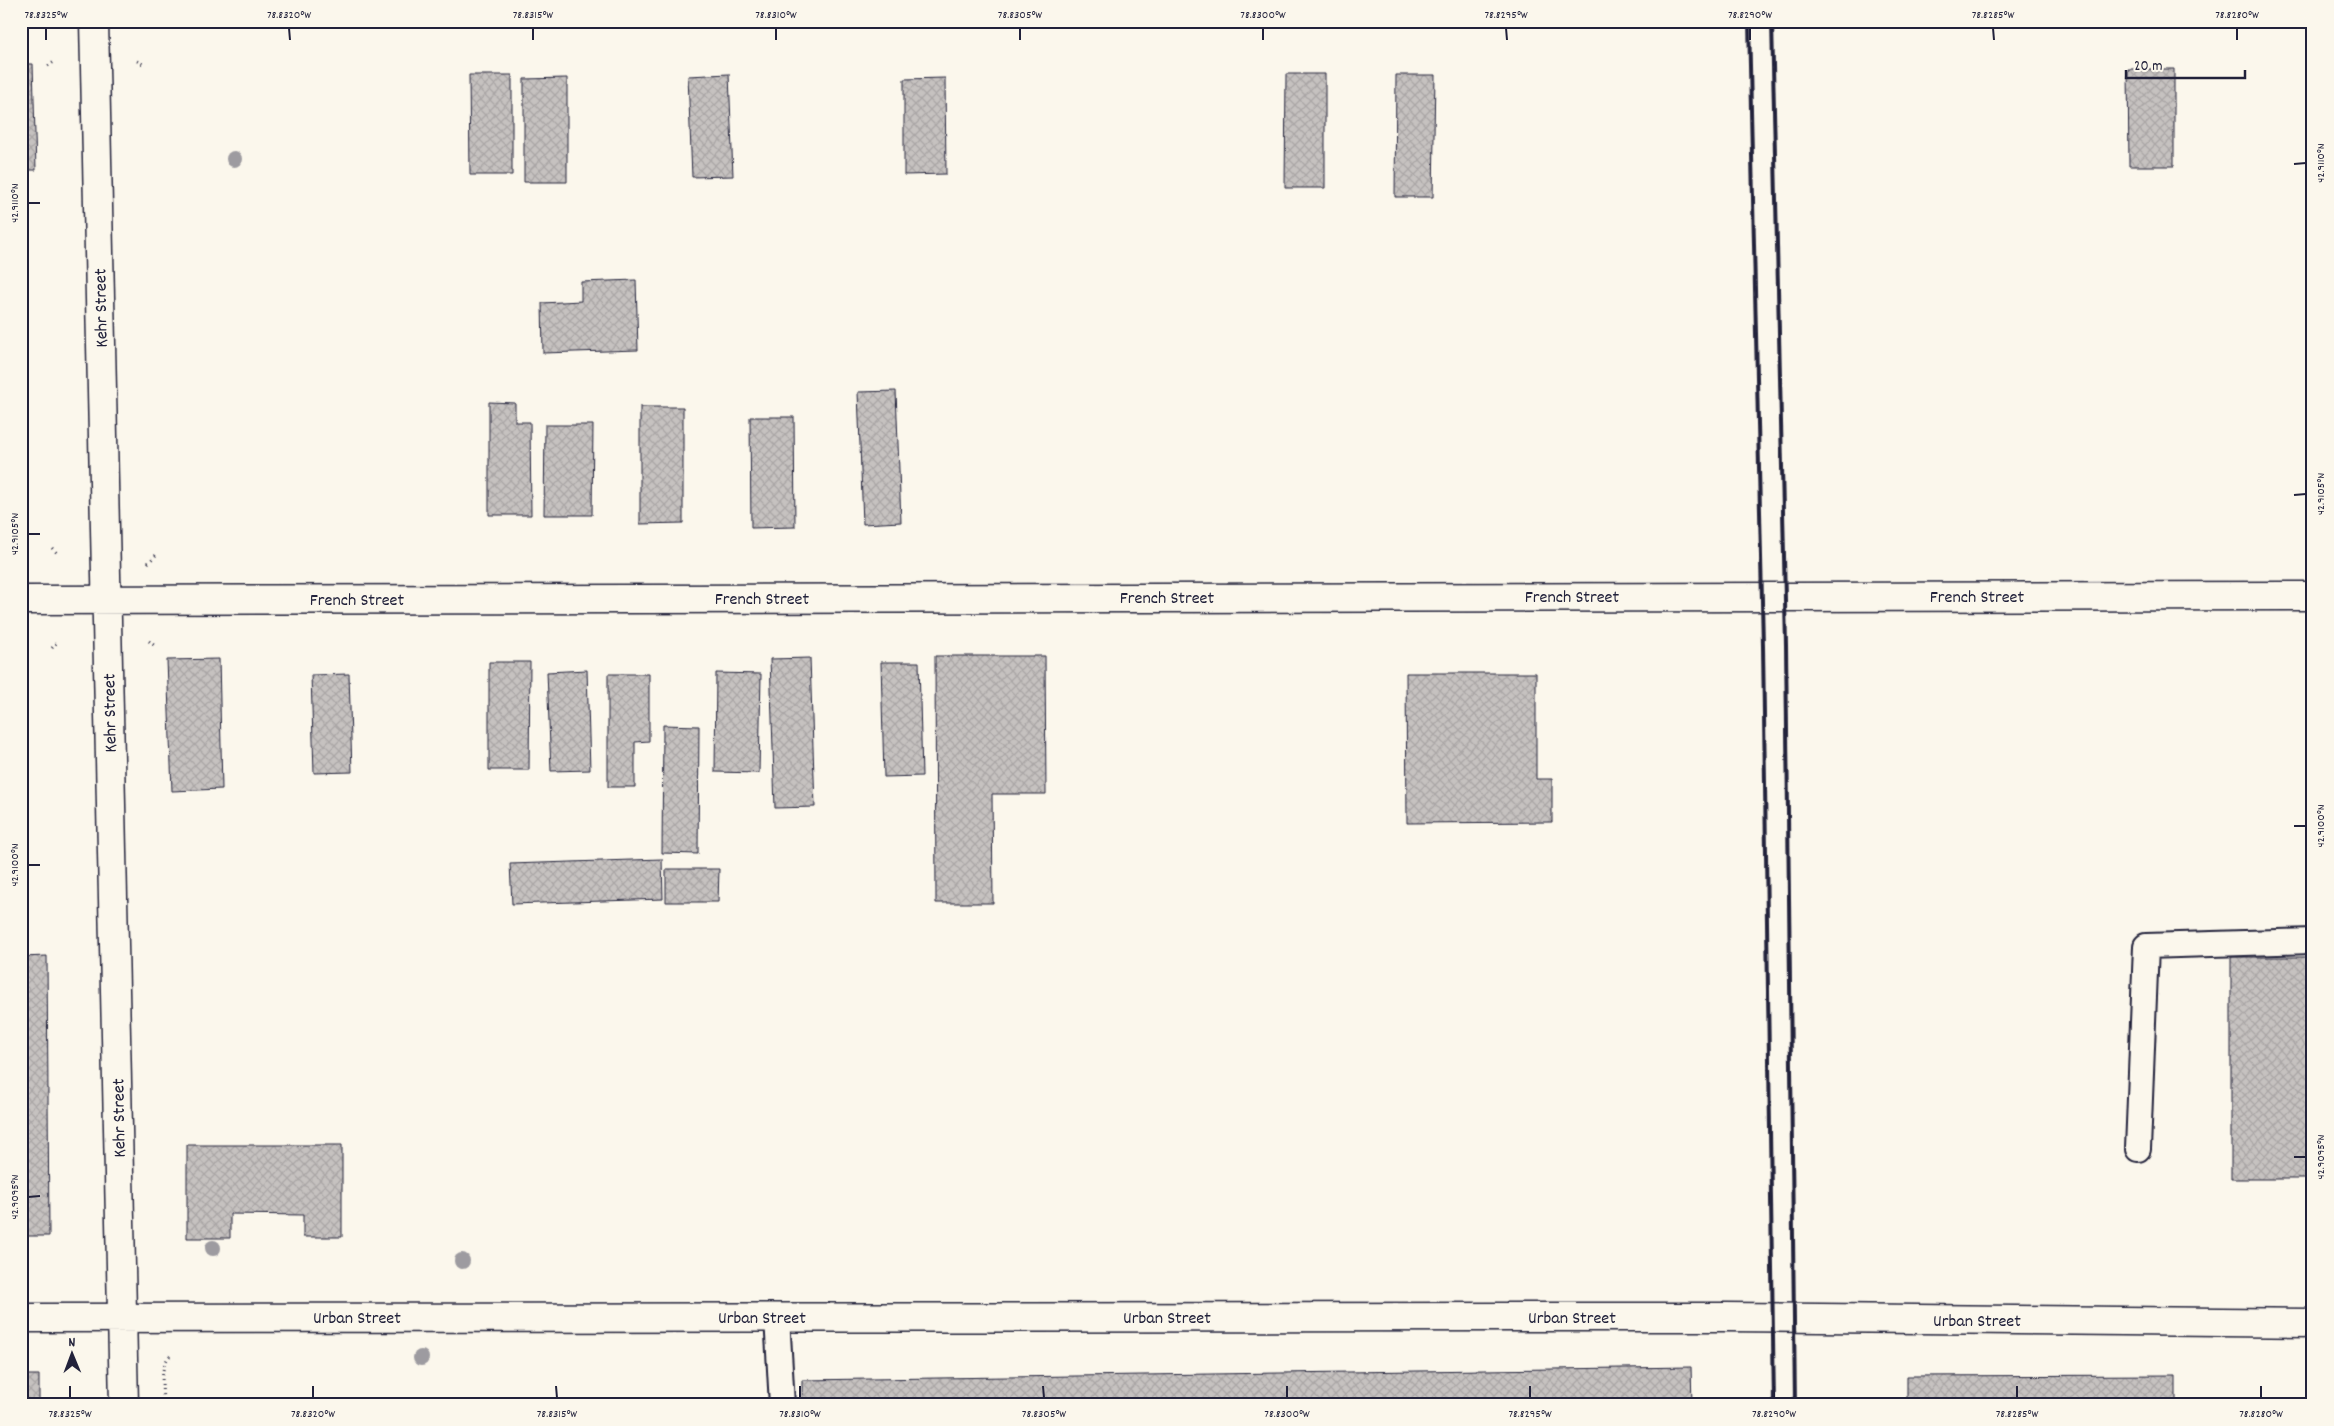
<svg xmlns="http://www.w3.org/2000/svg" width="2334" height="1426" font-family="Dekko,sans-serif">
	<defs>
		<pattern id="building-cross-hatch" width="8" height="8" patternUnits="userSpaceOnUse" patternTransform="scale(1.25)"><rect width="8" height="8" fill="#c6c2c0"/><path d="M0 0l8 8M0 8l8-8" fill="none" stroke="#aaa6a6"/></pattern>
	</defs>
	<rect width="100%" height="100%" fill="#fbf7ec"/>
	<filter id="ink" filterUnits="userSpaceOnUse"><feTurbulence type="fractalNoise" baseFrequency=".02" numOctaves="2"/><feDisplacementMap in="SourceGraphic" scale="10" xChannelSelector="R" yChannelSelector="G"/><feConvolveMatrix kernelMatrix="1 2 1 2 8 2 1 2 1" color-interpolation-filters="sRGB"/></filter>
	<g filter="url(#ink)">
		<path fill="url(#building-cross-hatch)" stroke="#22223b" d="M 21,64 L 33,64 L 36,170 L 21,170 Z
			M 2128,69 L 2174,69 L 2174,166 L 2129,166 Z
			M 729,74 L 733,176 L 692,177 L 688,76 Z
			M 1286,74 L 1325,74 L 1325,188 L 1285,188 Z
			M 469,75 L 512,75 L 512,175 L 470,175 Z
			M 1396,75 L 1435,75 L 1433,197 L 1395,197 Z
			M 567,78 L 567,182 L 524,182 L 524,79 Z
			M 945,78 L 946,174 L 904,175 L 904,79 Z
			M 636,280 L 638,350 L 543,353 L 542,303 L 581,301 L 581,282 Z
			M 896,391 L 901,522 L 863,524 L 858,392 Z
			M 489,402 L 515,403 L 515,422 L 530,422 L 531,515 L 489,515 Z
			M 640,407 L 683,407 L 683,523 L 640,524 Z
			M 750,417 L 794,417 L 795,527 L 751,528 Z
			M 545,425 L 593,425 L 592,515 L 544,515 Z
			M 935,656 L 1045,656 L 1046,794 L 992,794 L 993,903 L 936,903 Z
			M 810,658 L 815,807 L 775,808 L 770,659 Z
			M 219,659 L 222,789 L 172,791 L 167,660 Z
			M 489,662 L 530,662 L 529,770 L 489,770 Z
			M 881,662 L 919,662 L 922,776 L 884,777 Z
			M 587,670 L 590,770 L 551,771 L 547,672 Z
			M 716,673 L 761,674 L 759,773 L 715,772 Z
			M 1406,673 L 1536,673 L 1536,779 L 1552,779 L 1552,822 L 1407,823 Z
			M 349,674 L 352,772 L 314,773 L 311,675 Z
			M 608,674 L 649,674 L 649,741 L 635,742 L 635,787 L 608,787 Z
			M 663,725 L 699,726 L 698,854 L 662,853 Z
			M 662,859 L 663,899 L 512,904 L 510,864 Z
			M 666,869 L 719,869 L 718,902 L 666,902 Z
			M 47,956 L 49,1236 L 21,1236 L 21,957 Z
			M 2231,957 L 2313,957 L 2313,1179 L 2231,1179 Z
			M 187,1145 L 342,1145 L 342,1237 L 303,1237 L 303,1215 L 230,1214 L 230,1238 L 187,1238 Z
			M 1691,1367 L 1692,1405 L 802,1405 L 802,1380 Z
			M 21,1375 L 39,1375 L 39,1405 L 21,1405 Z
			M 2176,1375 L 2176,1405 L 1907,1405 L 1907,1376 Z"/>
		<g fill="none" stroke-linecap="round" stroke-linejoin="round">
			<defs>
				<path id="service" d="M 2138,1149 L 2146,946 L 2313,941
					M 777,1317 L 782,1405"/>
				<path id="minor" d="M 94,21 L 124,1405
					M 21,600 L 2313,596
					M 21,1318 L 1725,1317 L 2313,1323"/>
			</defs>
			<use href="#service" stroke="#22223b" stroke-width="28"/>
			<use href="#minor" stroke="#22223b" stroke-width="31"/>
			<path stroke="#22223b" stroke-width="3" stroke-dasharray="1 4" stroke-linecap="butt" d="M 137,61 L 143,64
				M 48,66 L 54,62
				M 52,548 L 58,554
				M 148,563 L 156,555
				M 149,641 L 156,647
				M 52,648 L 58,641
				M 163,1405 C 163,1389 158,1365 172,1354"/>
			<use href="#service" stroke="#fbf7ec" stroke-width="24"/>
			<use href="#minor" stroke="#fbf7ec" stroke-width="28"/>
			<path stroke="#22223b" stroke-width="4" d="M 1749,21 L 1763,646 L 1774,1405
				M 1772,21 L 1786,645 L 1795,1405
				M 1729,1405 L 1729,1404"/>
		</g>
		<g fill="#9d9ba0">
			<circle cx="234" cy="159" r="8"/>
			<circle cx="213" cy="1248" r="8"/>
			<circle cx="462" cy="1261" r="8"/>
			<circle cx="421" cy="1358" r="8"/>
		</g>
	</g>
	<path fill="none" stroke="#22223b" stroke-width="2" d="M 46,28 L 46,40M 289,28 L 290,40M 533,28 L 533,40M 776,28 L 776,40M 1020,28 L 1020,40M 1263,28 L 1263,40M 1506,28 L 1507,40M 1750,28 L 1750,40M 1993,28 L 1994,40M 2237,28 L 2237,40M 2294,164 L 2306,163M 28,203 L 40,203M 2294,495 L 2306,494M 28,534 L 40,534M 2294,826 L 2306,826M 28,865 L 40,865M 2294,1157 L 2306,1157M 28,1197 L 40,1196M 70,1386 L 70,1398M 313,1386 L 313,1398M 556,1386 L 557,1398M 800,1386 L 800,1398M 1043,1386 L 1044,1398M 1287,1386 L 1287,1398M 1530,1386 L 1530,1398M 1774,1386 L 1774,1398M 2017,1386 L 2017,1398M 2261,1386 L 2261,1398"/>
	<g text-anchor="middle" stroke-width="5" stroke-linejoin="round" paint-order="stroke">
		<g font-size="18" fill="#22223b" stroke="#fbf7ec">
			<text transform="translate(100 308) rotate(-91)" y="6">Kehr Street</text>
			<text x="1572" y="602">French Street</text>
			<text x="1977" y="602">French Street</text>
			<text x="1167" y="603">French Street</text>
			<text x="762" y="604">French Street</text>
			<text x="357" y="605">French Street</text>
			<text transform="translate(109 713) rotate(-91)" y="6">Kehr Street</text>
			<text transform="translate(118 1118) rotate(-91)" y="6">Kehr Street</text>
			<text x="357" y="1323">Urban Street</text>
			<text x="762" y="1323">Urban Street</text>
			<text x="1167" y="1323">Urban Street</text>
			<text x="1572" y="1323">Urban Street</text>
			<text x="1977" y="1326">Urban Street</text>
		</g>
	</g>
	<rect width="2334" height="1426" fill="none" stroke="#fbf7ec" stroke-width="55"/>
	<g transform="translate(72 1354) rotate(359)" stroke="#fbf7ec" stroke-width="4" paint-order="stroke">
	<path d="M0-4L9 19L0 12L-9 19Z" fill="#22223b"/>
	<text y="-8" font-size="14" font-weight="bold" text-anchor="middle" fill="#22223b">N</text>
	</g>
	<path d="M2126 70v8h119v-8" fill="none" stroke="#22223b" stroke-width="2.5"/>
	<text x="2134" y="70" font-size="15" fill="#22223b" stroke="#fbf7ec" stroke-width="4" paint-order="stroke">20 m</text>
	<rect x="28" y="28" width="2278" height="1370" fill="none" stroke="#22223b" stroke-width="2"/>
	<g font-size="12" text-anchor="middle" fill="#22223b">
		<text x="46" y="18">78.8325°W</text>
		<text x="289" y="18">78.8320°W</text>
		<text x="533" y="18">78.8315°W</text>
		<text x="776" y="18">78.8310°W</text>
		<text x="1020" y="18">78.8305°W</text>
		<text x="1263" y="18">78.8300°W</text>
		<text x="1506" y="18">78.8295°W</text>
		<text x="1750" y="18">78.8290°W</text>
		<text x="1993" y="18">78.8285°W</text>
		<text x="2237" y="18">78.8280°W</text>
		<text transform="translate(2320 163) rotate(-90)" y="4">42.9110°N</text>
		<text transform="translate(14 203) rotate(-90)" y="4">42.9110°N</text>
		<text transform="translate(2320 494) rotate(-90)" y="4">42.9105°N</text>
		<text transform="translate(14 534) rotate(-90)" y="4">42.9105°N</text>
		<text transform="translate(2320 826) rotate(-90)" y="4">42.9100°N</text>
		<text transform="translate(14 865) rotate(-90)" y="4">42.9100°N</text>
		<text transform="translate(2320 1157) rotate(-90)" y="4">42.9095°N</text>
		<text transform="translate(14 1197) rotate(-90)" y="4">42.9095°N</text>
		<text x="70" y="1417">78.8325°W</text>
		<text x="313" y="1417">78.8320°W</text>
		<text x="557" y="1417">78.8315°W</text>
		<text x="800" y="1417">78.8310°W</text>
		<text x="1044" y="1417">78.8305°W</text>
		<text x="1287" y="1417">78.8300°W</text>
		<text x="1530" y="1417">78.8295°W</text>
		<text x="1774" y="1417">78.8290°W</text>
		<text x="2017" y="1417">78.8285°W</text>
		<text x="2261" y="1417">78.8280°W</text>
	</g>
</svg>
